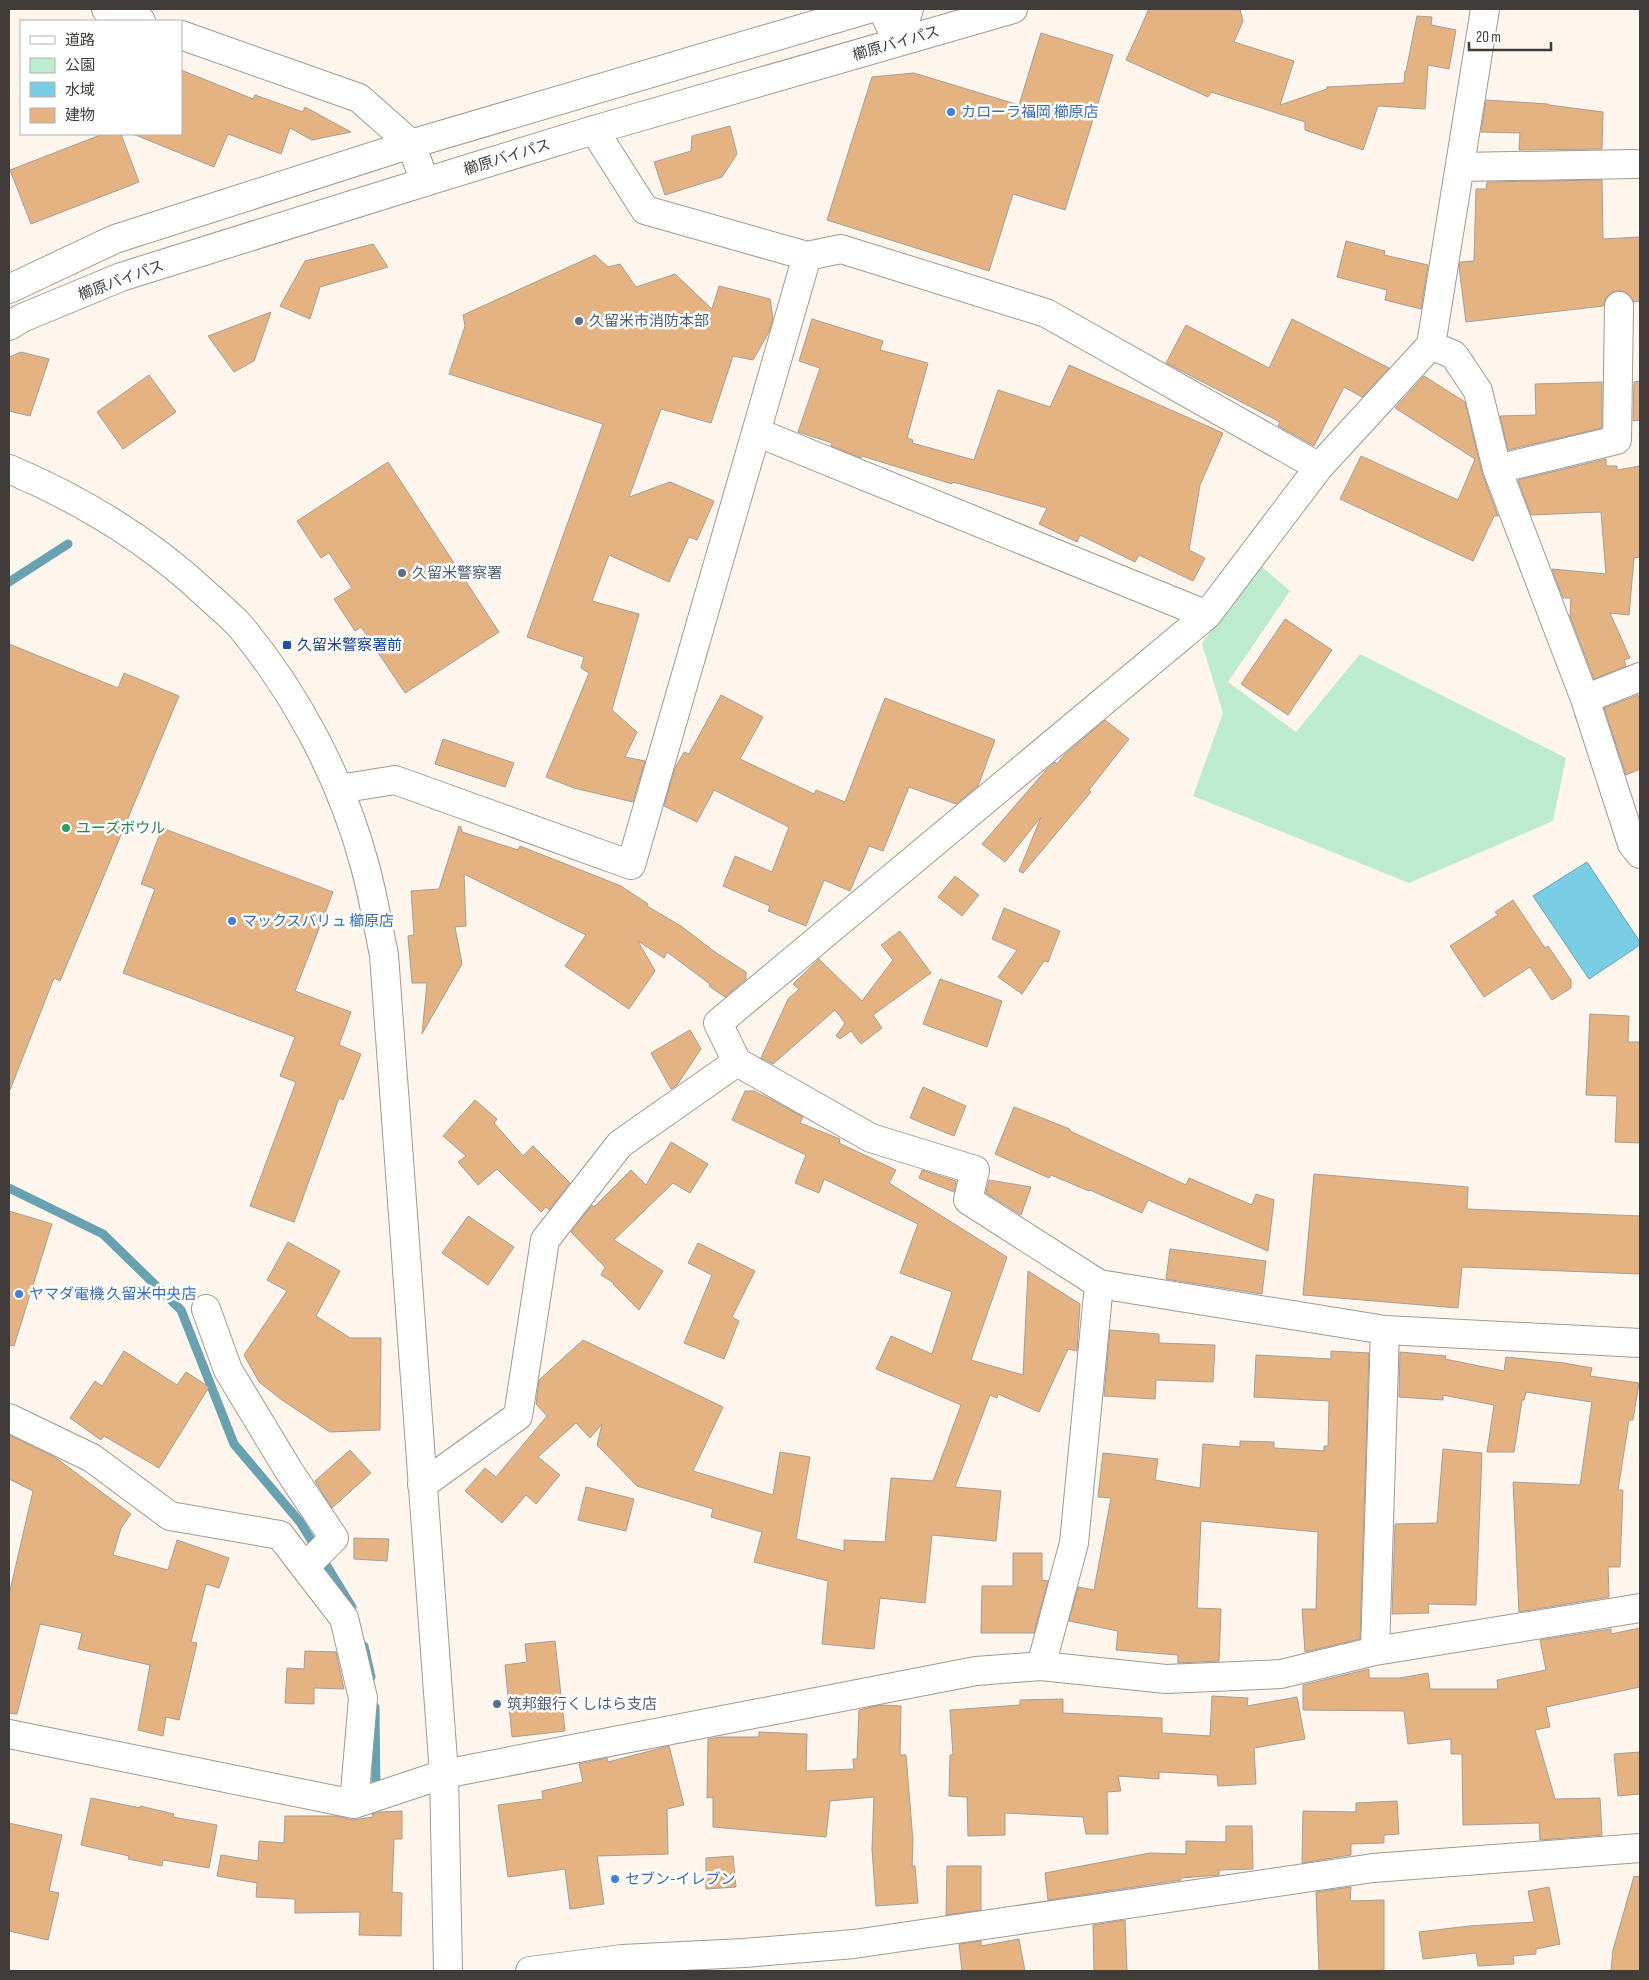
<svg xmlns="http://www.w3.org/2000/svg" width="1649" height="1980" font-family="'Sofia Sans Condensed','Noto Sans JP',sans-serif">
	<rect width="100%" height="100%" fill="#fef6ed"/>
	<path fill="#bdebcf" d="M 1262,567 L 1290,591 L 1228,682 L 1296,732 L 1360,654 L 1566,758 L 1553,821 L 1409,883 L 1193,796 L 1223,713 L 1202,644 L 1227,606 Z"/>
	<path fill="#79cde4" stroke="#68a2b1" d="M 1587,862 L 1640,942 L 1640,945 L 1589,979 L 1533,896 Z"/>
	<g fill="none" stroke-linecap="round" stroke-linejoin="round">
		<path stroke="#68a2b1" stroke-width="9" d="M 9,582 L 68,544
			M 9,1188 L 103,1234 L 181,1310 L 234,1444 L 300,1522 L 352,1607
			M 364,1646 L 371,1677
			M 375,1707 L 376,1794"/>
	</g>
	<path fill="#e5b381" stroke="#a59d95" d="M 1149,9 L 1240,9 L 1243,21 L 1234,42 L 1294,61 L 1280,105 L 1327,89 L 1327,87 L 1404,83 L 1405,71 L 1406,71 L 1417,16 L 1432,17 L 1431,25 L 1456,30 L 1449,69 L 1428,65 L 1425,109 L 1378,106 L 1363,150 L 1305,130 L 1305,122 L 1211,92 L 1208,97 L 1126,60 Z
		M 1041,33 L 1113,55 L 1065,210 L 1013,194 L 989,271 L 827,220 L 872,77 L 914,73 L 1019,105 Z
		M 181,70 L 253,99 L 255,95 L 303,112 L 305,107 L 351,132 L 312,140 L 290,128 L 281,154 L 228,134 L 214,167 L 133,134 L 181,134 Z
		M 1486,100 L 1548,104 L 1549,105 L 1603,112 L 1602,149 L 1519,150 L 1520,133 L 1481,132 Z
		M 730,126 L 737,154 L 722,177 L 665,195 L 654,162 L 691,151 L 692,136 Z
		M 103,134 L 121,134 L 139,182 L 31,224 L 10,170 Z
		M 1602,180 L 1603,239 L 1640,237 L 1640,301 L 1634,302 L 1627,293 L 1619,290 L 1612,292 L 1606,298 L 1603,306 L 1466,322 L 1459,267 L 1460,262 L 1474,261 L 1476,189 L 1486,189 L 1487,182 Z
		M 1346,241 L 1385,251 L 1384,255 L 1428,265 L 1421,309 L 1385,300 L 1387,290 L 1337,277 Z
		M 373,244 L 388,267 L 320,287 L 310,319 L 280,306 L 305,261 Z
		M 595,255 L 608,267 L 620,264 L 636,287 L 675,274 L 712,309 L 719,286 L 770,299 L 773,318 L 769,332 L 753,360 L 733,356 L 711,423 L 661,409 L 629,497 L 670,482 L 714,501 L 697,540 L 689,537 L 669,582 L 609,555 L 592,601 L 639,614 L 612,710 L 637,732 L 625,757 L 645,761 L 633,802 L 574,788 L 546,777 L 589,673 L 581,668 L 584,657 L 527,637 L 603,424 L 449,374 L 465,326 L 463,315 Z
		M 271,312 L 254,361 L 234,372 L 208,336 Z
		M 812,319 L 883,341 L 880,350 L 928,363 L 907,438 L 913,440 L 912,443 L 974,460 L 998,390 L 1050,407 L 1069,365 L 1223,433 L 1200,485 L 1189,550 L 1205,558 L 1193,581 L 1139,555 L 1135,562 L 1080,535 L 1077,542 L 1039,524 L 1047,508 L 953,482 L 952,484 L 862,456 L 861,458 L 831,446 L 832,443 L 798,432 L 820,368 L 799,361 Z
		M 1292,319 L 1389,368 L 1362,397 L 1344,387 L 1314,446 L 1278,426 L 1280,422 L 1166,363 L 1186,325 L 1269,368 Z
		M 21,352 L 49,359 L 30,416 L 9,411 L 9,357 Z
		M 149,375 L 176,412 L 123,449 L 97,412 Z
		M 1424,376 L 1465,402 L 1482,473 L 1498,516 L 1494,516 L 1473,561 L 1340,499 L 1361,456 L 1458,500 L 1475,459 L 1395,408 Z
		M 1640,381 L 1640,420 L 1633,421 L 1634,382 Z
		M 1602,382 L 1602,428 L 1508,450 L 1500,416 L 1536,415 L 1535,384 Z
		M 1606,459 L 1606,466 L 1617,466 L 1617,470 L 1640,466 L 1640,557 L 1634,558 L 1629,615 L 1610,613 L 1630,658 L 1624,660 L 1626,666 L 1594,679 L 1570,616 L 1571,598 L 1563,598 L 1552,569 L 1606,574 L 1601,512 L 1531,515 L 1518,480 Z
		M 388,462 L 499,632 L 405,693 L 361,627 L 355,631 L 334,599 L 352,588 L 329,553 L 321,558 L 297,521 Z
		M 1285,619 L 1332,650 L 1288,715 L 1241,684 Z
		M 9,644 L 118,688 L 124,673 L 179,696 L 60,981 L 54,978 L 10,1090 L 9,1090 Z
		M 721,695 L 763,717 L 740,759 L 814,794 L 816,790 L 845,802 L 885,698 L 995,740 L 978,786 L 956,804 L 909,787 L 883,851 L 869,846 L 850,891 L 824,880 L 806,926 L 768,911 L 770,906 L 723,886 L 735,856 L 772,872 L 789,827 L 714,790 L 697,822 L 664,806 L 675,768 L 684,752 L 689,754 Z
		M 1638,695 L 1640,700 L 1640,769 L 1626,775 L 1604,708 Z
		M 1105,720 L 1129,739 L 1089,790 L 1091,792 L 1023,873 L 1019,871 L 1041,817 L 1005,862 L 982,844 L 1046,770 L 1055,762 L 1057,764 L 1064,755 Z
		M 443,739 L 514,763 L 505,787 L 435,764 Z
		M 459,826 L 461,827 L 462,832 L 518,850 L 520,846 L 621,886 L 648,904 L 647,906 L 681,926 L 715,952 L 746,972 L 746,979 L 725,997 L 709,986 L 710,984 L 667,952 L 664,958 L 638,941 L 655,971 L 629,1009 L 565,966 L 586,935 L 464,874 L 466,926 L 455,927 L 462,964 L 422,1034 L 427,983 L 412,983 L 408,936 L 414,935 L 411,891 L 439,889 Z
		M 162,828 L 333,892 L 295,991 L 351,1012 L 339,1045 L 361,1054 L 343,1100 L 339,1098 L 294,1222 L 250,1206 L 296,1082 L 280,1076 L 295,1037 L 123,973 L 155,889 L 141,884 Z
		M 955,876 L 979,895 L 962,916 L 938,897 Z
		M 1513,900 L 1545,948 L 1548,946 L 1571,980 L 1571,988 L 1552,1000 L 1530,967 L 1484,997 L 1450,946 L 1498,915 L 1495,912 Z
		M 1004,908 L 1060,931 L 1048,962 L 1044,961 L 1022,994 L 998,977 L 1017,950 L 992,939 Z
		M 900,931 L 931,973 L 873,1015 L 882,1028 L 861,1044 L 851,1031 L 840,1039 L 836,1036 L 845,1023 L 835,1010 L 773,1064 L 761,1058 L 788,999 L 799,989 L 793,984 L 819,959 L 862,1001 L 893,960 L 881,945 Z
		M 940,979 L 1002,1001 L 987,1047 L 923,1024 Z
		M 1590,1014 L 1629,1016 L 1628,1042 L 1640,1042 L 1640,1143 L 1615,1142 L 1617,1096 L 1586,1095 Z
		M 690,1030 L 701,1049 L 677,1085 L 671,1089 L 651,1053 Z
		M 923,1087 L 966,1106 L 954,1136 L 910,1118 Z
		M 745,1091 L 754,1091 L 772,1100 L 803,1117 L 800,1123 L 840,1139 L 839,1143 L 896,1170 L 889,1183 L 1007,1257 L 971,1360 L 1023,1375 L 1028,1271 L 1080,1304 L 1077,1351 L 1068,1349 L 1039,1412 L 998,1394 L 997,1398 L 990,1395 L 955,1487 L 1001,1491 L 996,1541 L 932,1535 L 925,1603 L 880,1598 L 874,1649 L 822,1644 L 828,1581 L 754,1562 L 762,1532 L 711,1517 L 713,1509 L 637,1486 L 597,1445 L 602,1424 L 590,1438 L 576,1423 L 538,1457 L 560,1475 L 536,1504 L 526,1495 L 502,1523 L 465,1491 L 485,1468 L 496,1477 L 547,1416 L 536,1404 L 539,1380 L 583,1340 L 723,1407 L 693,1471 L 773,1495 L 780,1452 L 810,1457 L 796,1539 L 844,1551 L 844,1540 L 885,1542 L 891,1478 L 933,1481 L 961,1405 L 876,1369 L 891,1336 L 932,1354 L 952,1292 L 900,1273 L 918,1224 L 824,1179 L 819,1193 L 795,1183 L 806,1155 L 732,1120 Z
		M 475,1100 L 497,1119 L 494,1123 L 523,1156 L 533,1146 L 570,1183 L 549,1210 L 546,1207 L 541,1212 L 497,1169 L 478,1185 L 458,1162 L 466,1156 L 443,1136 Z
		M 1014,1107 L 1070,1129 L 1070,1131 L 1186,1185 L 1189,1178 L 1252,1205 L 1256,1194 L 1274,1200 L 1268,1251 L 1148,1200 L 1142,1213 L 1090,1190 L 1089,1191 L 1051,1175 L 1049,1178 L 995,1154 Z
		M 671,1142 L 708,1164 L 690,1193 L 673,1183 L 614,1240 L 663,1271 L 639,1310 L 613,1284 L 614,1283 L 601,1275 L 605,1267 L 571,1232 L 592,1205 L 594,1207 L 631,1170 L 646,1185 Z
		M 922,1170 L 956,1181 L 954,1192 L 919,1178 Z
		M 1314,1174 L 1468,1187 L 1467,1209 L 1640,1216 L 1640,1274 L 1462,1267 L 1458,1308 L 1303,1295 Z
		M 989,1180 L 1031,1187 L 1021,1215 L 986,1193 Z
		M 9,1211 L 52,1224 L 14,1346 L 9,1345 Z
		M 468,1216 L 514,1247 L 488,1285 L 442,1253 Z
		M 288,1242 L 340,1271 L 316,1316 L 350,1338 L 381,1338 L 380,1430 L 330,1432 L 282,1400 L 259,1382 L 244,1355 L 287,1291 L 267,1280 Z
		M 698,1243 L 755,1271 L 732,1317 L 739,1321 L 724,1359 L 684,1343 L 712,1275 L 688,1263 Z
		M 1170,1249 L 1266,1261 L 1262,1294 L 1166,1279 Z
		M 1110,1330 L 1159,1334 L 1159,1343 L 1215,1345 L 1213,1382 L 1156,1380 L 1155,1399 L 1104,1396 Z
		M 124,1351 L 177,1385 L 186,1372 L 209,1387 L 159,1468 L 104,1436 L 101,1440 L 70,1418 L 95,1381 L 102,1386 Z
		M 1331,1351 L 1369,1353 L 1360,1639 L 1305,1652 L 1302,1609 L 1316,1609 L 1318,1532 L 1201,1521 L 1197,1608 L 1221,1609 L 1219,1661 L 1178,1663 L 1178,1655 L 1116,1650 L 1118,1631 L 1069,1621 L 1078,1587 L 1094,1590 L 1111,1498 L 1098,1497 L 1103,1453 L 1158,1459 L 1155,1480 L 1200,1488 L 1203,1444 L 1240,1447 L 1240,1441 L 1274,1442 L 1274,1448 L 1324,1451 L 1324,1446 L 1328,1446 L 1329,1401 L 1254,1397 L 1256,1355 L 1331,1359 Z
		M 1400,1352 L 1446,1356 L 1445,1359 L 1504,1371 L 1506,1357 L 1564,1363 L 1592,1368 L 1590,1376 L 1639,1383 L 1633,1420 L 1629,1420 L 1618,1490 L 1623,1490 L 1620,1567 L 1608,1567 L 1609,1597 L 1519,1612 L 1513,1482 L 1580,1485 L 1592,1402 L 1526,1392 L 1524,1400 L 1522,1400 L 1514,1452 L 1487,1452 L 1494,1405 L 1443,1395 L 1443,1400 L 1399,1397 Z
		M 9,1435 L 56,1458 L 131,1514 L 121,1528 L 113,1555 L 168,1570 L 177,1540 L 229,1558 L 219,1588 L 206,1584 L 191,1642 L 197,1643 L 179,1720 L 166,1717 L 163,1736 L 138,1730 L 150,1665 L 78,1649 L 82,1633 L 40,1624 L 17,1714 L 9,1713 L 9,1595 L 33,1491 L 9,1479 Z
		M 1443,1449 L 1482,1453 L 1476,1605 L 1428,1604 L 1429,1613 L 1392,1614 L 1395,1524 L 1437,1523 Z
		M 350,1450 L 371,1473 L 332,1508 L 315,1481 Z
		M 586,1487 L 634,1499 L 626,1531 L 578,1520 Z
		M 354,1538 L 389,1539 L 387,1561 L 354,1559 Z
		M 1013,1553 L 1042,1553 L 1042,1580 L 1048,1581 L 1034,1633 L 981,1633 L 982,1586 L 1013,1586 Z
		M 1640,1628 L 1640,1687 L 1546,1707 L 1550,1727 L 1535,1730 L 1555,1799 L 1600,1798 L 1602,1835 L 1540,1840 L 1539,1823 L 1463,1825 L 1462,1754 L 1451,1754 L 1451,1739 L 1408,1744 L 1404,1711 L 1303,1710 L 1303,1685 L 1369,1669 L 1369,1678 L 1400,1678 L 1428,1673 L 1430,1689 L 1498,1689 L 1497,1680 L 1546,1670 L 1540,1640 L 1611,1629 L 1611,1634 Z
		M 555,1641 L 565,1731 L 512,1737 L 505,1665 L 527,1662 L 525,1644 Z
		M 305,1651 L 336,1652 L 344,1689 L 314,1688 L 314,1704 L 285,1703 L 287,1668 L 304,1669 Z
		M 1212,1696 L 1248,1698 L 1247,1706 L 1297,1697 L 1305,1739 L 1254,1748 L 1256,1784 L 1218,1786 L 1217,1775 L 1159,1772 L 1159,1779 L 1118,1776 L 1121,1791 L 1107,1792 L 1108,1834 L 1086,1834 L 1083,1817 L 1005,1813 L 1005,1835 L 968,1836 L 967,1797 L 949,1796 L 950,1755 L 953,1755 L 950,1710 L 1020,1705 L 1020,1700 L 1063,1699 L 1063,1713 L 1162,1718 L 1162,1733 L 1210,1736 Z
		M 881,1705 L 901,1706 L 900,1755 L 906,1755 L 913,1841 L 912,1866 L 915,1866 L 918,1903 L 876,1906 L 872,1849 L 874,1797 L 830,1801 L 826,1837 L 713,1827 L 713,1797 L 707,1798 L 708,1739 L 720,1737 L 759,1737 L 759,1732 L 807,1734 L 806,1771 L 854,1769 L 853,1759 L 857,1759 L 859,1710 Z
		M 669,1746 L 684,1805 L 667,1809 L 668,1854 L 597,1856 L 604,1904 L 570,1909 L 565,1869 L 508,1877 L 498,1805 L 543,1799 L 542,1791 L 583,1782 L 579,1764 L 607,1758 L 608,1762 Z
		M 1640,1752 L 1640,1794 L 1618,1796 L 1614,1754 Z
		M 91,1798 L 140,1808 L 140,1806 L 174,1814 L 173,1817 L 217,1825 L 209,1868 L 163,1860 L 162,1866 L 128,1859 L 129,1856 L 81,1845 Z
		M 1397,1801 L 1399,1834 L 1384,1835 L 1384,1843 L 1351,1844 L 1351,1855 L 1302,1863 L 1303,1811 L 1356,1812 L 1356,1803 Z
		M 402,1811 L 402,1839 L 394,1839 L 392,1892 L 402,1893 L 401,1936 L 359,1935 L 360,1912 L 295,1913 L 295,1899 L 256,1897 L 257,1883 L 217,1876 L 221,1855 L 258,1861 L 259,1841 L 284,1843 L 285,1816 L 337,1816 L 353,1820 L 373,1817 L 372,1814 L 380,1812 Z
		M 9,1823 L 62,1835 L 49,1891 L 59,1893 L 48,1940 L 9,1931 Z
		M 1226,1826 L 1252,1826 L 1253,1869 L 1219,1870 L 1219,1875 L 1181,1878 L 1181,1880 L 1048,1900 L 1045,1873 L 1150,1853 L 1186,1854 L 1186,1841 L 1226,1842 Z
		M 733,1856 L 736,1887 L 706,1889 L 706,1858 Z
		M 947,1866 L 981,1866 L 981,1910 L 946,1915 Z
		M 1634,1876 L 1640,1877 L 1640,1971 L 1611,1971 L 1613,1950 Z
		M 1351,1887 L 1350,1901 L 1384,1900 L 1384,1971 L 1319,1971 L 1316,1892 Z
		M 1549,1887 L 1560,1944 L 1536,1949 L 1536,1954 L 1513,1956 L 1514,1964 L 1478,1966 L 1476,1953 L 1423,1959 L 1419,1932 L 1469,1926 L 1534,1922 L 1528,1891 Z
		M 1125,1920 L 1127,1971 L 1094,1971 L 1093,1925 Z
		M 1019,1939 L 1025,1971 L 962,1971 L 959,1944 L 981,1941 L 981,1946 Z"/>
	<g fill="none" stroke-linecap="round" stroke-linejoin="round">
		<defs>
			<path id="minor" d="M 106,9 L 141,21
				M 1485,9 L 1431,345 L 1319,467 L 1207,615 L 718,1023 L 737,1062 L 871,1138 L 975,1170 L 968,1200 L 1099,1284 L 1385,1330 L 1640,1343
				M 181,35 L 359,98 L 411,144 L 425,182
				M 594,130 L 645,210 L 807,256 L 841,249 L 1046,313 L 1319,467
				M 1460,167 L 1635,164
				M 1431,345 L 1454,355 L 1478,391 L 1497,469 L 1585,699 L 1632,844 L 1640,854
				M 756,432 L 1207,615
				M 1497,469 L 1617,440 L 1619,306
				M 1585,699 L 1640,677
				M 339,789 L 395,780 L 631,865 L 807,256
				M 206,1309 L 228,1370 L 289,1471 L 334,1538 L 305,1567
				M 9,1418 L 92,1458 L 170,1516 L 280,1535 L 344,1618 L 363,1698 L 354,1804
				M 422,1485 L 518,1416 L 545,1240 L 620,1144 L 737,1062
				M 1375,1651 L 1385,1330
				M 1041,1666 L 1074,1543 L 1099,1284
				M 9,1734 L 354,1804 L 444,1774 L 976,1671 L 1041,1666 L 1166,1679 L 1281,1674 L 1375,1651 L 1640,1608
				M 530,1971 L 622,1959 L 744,1953 L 854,1944 L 1373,1868 L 1640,1848"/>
			<path id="tertiary" d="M 882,9 L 898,42
				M 898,42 L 909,9
				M 9,289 L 115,239 L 411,144 L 868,9
				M 9,326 L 22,318 L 121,277 L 425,182 L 594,130 L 1013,9
				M 9,469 C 82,500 150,541 208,596 C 219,606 231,616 241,627 C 298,696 342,780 365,866 C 373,895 378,926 384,955 L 444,1774 L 448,1971"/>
		</defs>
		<use href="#minor" stroke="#a19991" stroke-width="30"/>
		<use href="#tertiary" stroke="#a19991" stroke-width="30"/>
		<use href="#minor" stroke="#fff" stroke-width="28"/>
		<use href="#tertiary" stroke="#fff" stroke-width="28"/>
	</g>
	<g fill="#3f7fe0" stroke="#fff" stroke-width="2">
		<circle cx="951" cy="112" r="5"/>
		<circle cx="232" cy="921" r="5"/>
		<circle cx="19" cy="1294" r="5"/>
		<circle cx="615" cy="1879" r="5"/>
	</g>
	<g fill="#5c6f8a" stroke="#fff" stroke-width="2">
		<circle cx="579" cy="321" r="5"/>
		<circle cx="402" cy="573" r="5"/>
		<circle cx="497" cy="1704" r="5"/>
	</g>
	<rect fill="#1a4fb4" stroke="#fff" stroke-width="2" x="282" y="640" width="10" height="10" rx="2.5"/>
	<circle fill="#2e9e5b" stroke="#fff" stroke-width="2" cx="66" cy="828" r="5"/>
	<g text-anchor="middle" stroke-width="5" stroke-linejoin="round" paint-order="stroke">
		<g font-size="15" fill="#403c39" stroke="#fff">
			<text transform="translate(896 43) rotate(-16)" y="5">櫛原バイパス</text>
			<text transform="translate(507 157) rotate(-17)" y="5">櫛原バイパス</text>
			<text transform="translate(121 280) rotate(-20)" y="5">櫛原バイパス</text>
		</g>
		<g font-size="15" fill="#366cbe" stroke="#fff" text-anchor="start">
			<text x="961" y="117">カローラ福岡 櫛原店</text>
			<text x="242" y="926">マックスバリュ 櫛原店</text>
			<text x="29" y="1299">ヤマダ電機 久留米中央店</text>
			<text x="625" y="1884">セブン-イレブン</text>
		</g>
		<g font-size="15" fill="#4e5e75" stroke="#fff" text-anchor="start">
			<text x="589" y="326">久留米市消防本部</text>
			<text x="412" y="578">久留米警察署</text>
			<text x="507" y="1709">筑邦銀行くしはら支店</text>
		</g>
		<g font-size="15" fill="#164399" stroke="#fff" text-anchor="start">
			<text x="297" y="650">久留米警察署前</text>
		</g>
		<g font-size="15" fill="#27864d" stroke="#fff" text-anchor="start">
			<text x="76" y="833">ユーズボウル</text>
		</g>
	</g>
	<rect width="1649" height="1980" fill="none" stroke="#403c39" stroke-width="20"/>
	<rect x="20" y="20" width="162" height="115" fill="#ffffff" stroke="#b3b1b0"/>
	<rect x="30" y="36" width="25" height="8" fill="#ffffff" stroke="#b3b1b0"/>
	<text x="65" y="45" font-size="15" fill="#403c39">道路</text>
	<rect x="30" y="58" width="25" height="15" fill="#bdebcf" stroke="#b3b1b0"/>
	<text x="65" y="70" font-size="15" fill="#403c39">公園</text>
	<rect x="30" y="82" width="25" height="15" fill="#79cde4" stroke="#b3b1b0"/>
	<text x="65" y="95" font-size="15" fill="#403c39">水域</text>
	<rect x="30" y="108" width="25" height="15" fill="#e5b381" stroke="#b3b1b0"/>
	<text x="65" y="120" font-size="15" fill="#403c39">建物</text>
	<path d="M1469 42v8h82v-8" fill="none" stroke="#403c39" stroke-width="2.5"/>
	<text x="1476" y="42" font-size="15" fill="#403c39" stroke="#ffffff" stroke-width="4" paint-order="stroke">20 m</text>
</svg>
